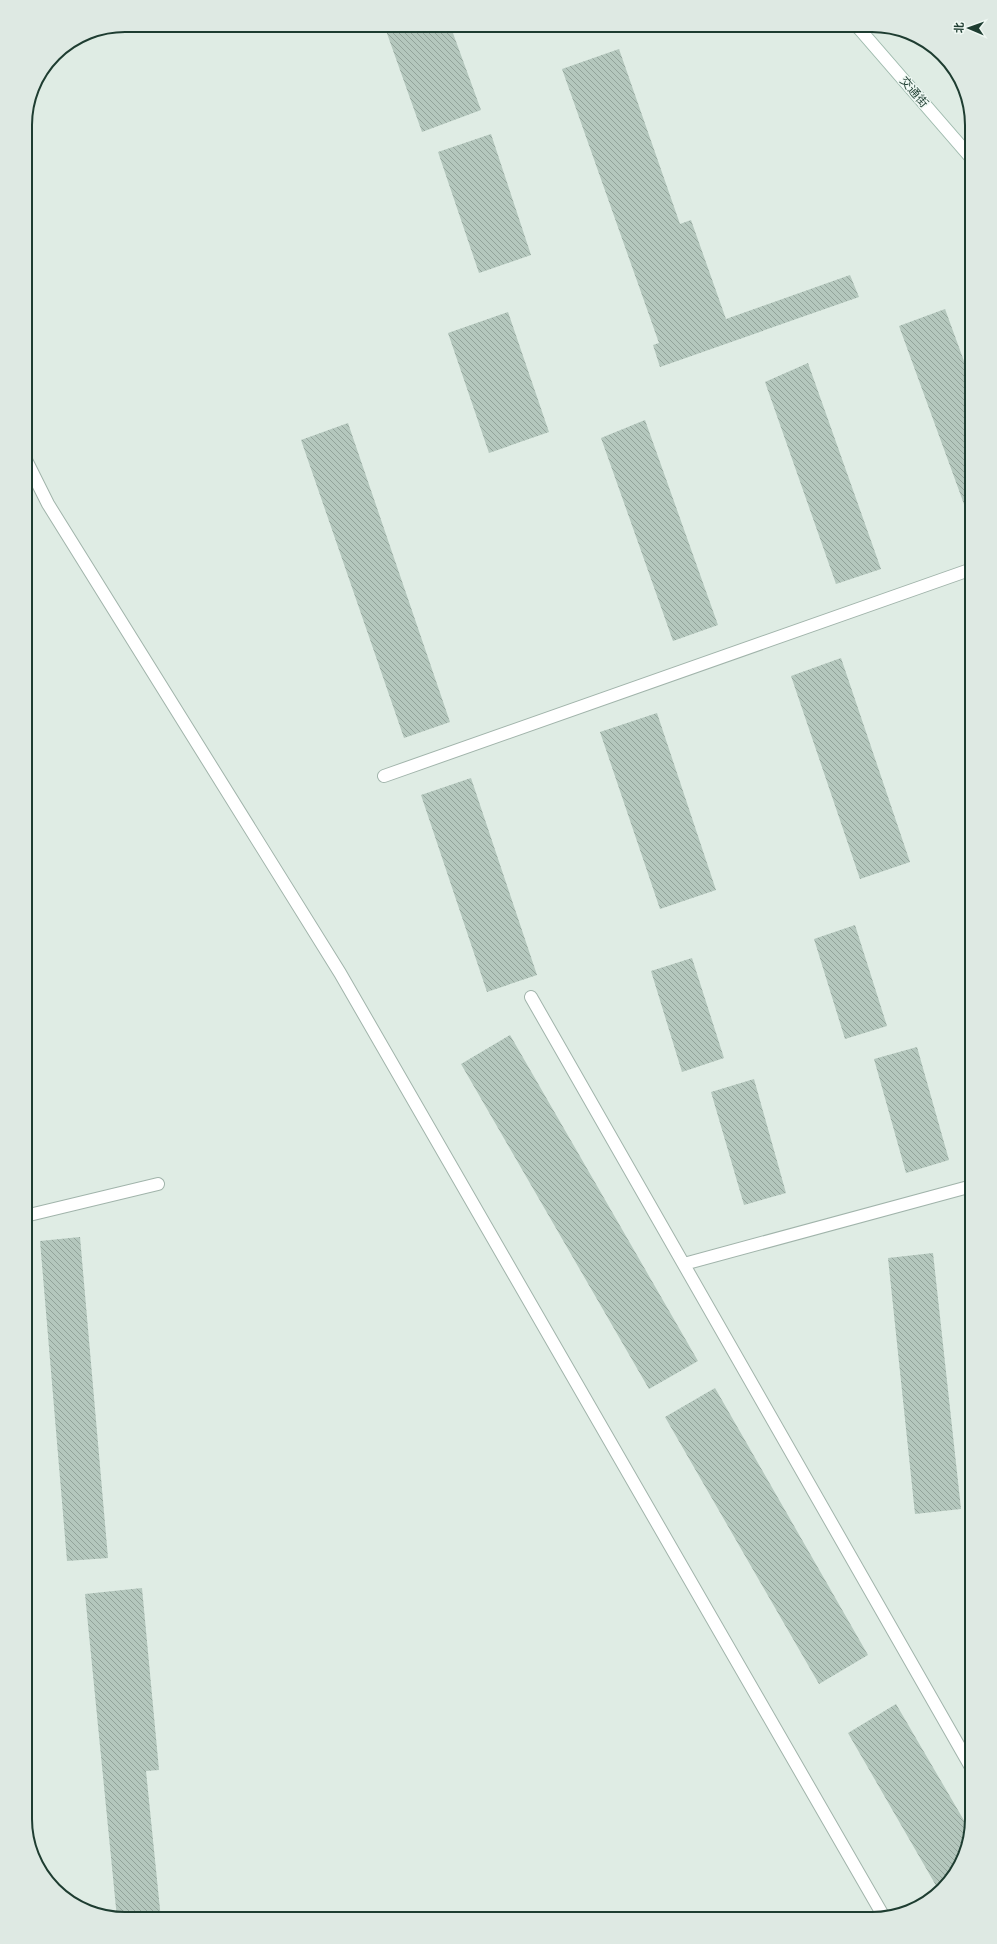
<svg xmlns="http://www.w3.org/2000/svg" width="997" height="1944" font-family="'Exo 2','Noto Sans SC',sans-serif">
	<defs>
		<pattern id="building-back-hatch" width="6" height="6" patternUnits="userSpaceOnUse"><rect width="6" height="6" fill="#b4c7bd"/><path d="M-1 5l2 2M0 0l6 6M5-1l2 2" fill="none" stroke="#92a39a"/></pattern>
	</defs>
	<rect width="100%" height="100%" fill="#dfece4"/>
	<path fill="url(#building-back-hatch)" d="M 384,25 L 450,25 L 481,110 L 422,132 Z
		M 619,49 L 680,224 L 691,220 L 726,319 L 850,275 L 859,297 L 660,367 L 653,345 L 659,343 L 562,69 Z
		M 491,134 L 531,255 L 479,273 L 438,152 Z
		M 945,309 L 972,383 L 972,526 L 899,326 Z
		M 508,312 L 549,432 L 489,453 L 448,333 Z
		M 808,363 L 881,569 L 836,584 L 765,382 Z
		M 645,420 L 718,625 L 673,641 L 601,438 Z
		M 348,423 L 450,722 L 404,738 L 301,440 Z
		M 841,658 L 910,862 L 860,879 L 791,676 Z
		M 657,713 L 716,890 L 660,909 L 600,732 Z
		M 471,778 L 537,975 L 487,992 L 421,795 Z
		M 972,876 L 972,891 L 967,877 Z
		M 855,925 L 887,1026 L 845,1039 L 814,939 Z
		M 692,958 L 724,1058 L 682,1072 L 651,971 Z
		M 510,1035 L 698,1361 L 649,1389 L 461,1064 Z
		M 917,1047 L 949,1160 L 906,1173 L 874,1059 Z
		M 754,1079 L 786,1193 L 744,1205 L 711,1092 Z
		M 80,1237 L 108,1558 L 67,1561 L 40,1241 Z
		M 933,1253 L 961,1509 L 915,1514 L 888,1258 Z
		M 715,1388 L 868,1655 L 819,1684 L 665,1417 Z
		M 142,1588 L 159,1770 L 146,1771 L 161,1919 L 119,1919 L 117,1918 L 85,1594 Z
		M 896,1704 L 969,1829 L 955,1875 L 938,1889 L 848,1733 Z"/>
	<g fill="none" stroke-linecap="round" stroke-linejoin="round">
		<defs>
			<path id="lane" d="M 384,776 L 972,569
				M 531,997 L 972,1769
				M 25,1216 L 158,1184
				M 684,1264 L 972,1186"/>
			<path id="street" d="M 857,27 L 869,25
				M 25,458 L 48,504 L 340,973 L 884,1917"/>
			<path id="secondary" d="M 856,25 L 972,159"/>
		</defs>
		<use href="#lane" stroke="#a1b4ab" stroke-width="14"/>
		<use href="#street" stroke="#a1b4ab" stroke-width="14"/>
		<use href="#secondary" stroke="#9fbbae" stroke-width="14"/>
		<use href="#lane" stroke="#fff" stroke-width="12"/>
		<use href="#street" stroke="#fff" stroke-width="12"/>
		<use href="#secondary" stroke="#fff" stroke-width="12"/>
	</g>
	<g text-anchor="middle" stroke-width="3" stroke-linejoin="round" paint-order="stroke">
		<g font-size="12" fill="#1e3d31" stroke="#eff8f3">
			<text transform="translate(914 92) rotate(49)" y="4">交通街</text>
		</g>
	</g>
	<path d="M0 0H997V1944H0ZM125 32H872A93 93 0 0 1 965 125V1819A93 93 0 0 1 872 1912H125A93 93 0 0 1 32 1819V125A93 93 0 0 1 125 32Z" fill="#dee9e3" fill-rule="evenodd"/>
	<path fill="none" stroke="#1e3d31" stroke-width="2" d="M125 32H872A93 93 0 0 1 965 125V1819A93 93 0 0 1 872 1912H125A93 93 0 0 1 32 1819V125A93 93 0 0 1 125 32Z"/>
	<g transform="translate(969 28) rotate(272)" stroke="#eff8f3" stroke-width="3" paint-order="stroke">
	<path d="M0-3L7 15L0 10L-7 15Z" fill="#1e3d31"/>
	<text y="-6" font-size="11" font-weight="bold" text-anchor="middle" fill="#1e3d31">北</text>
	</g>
</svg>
